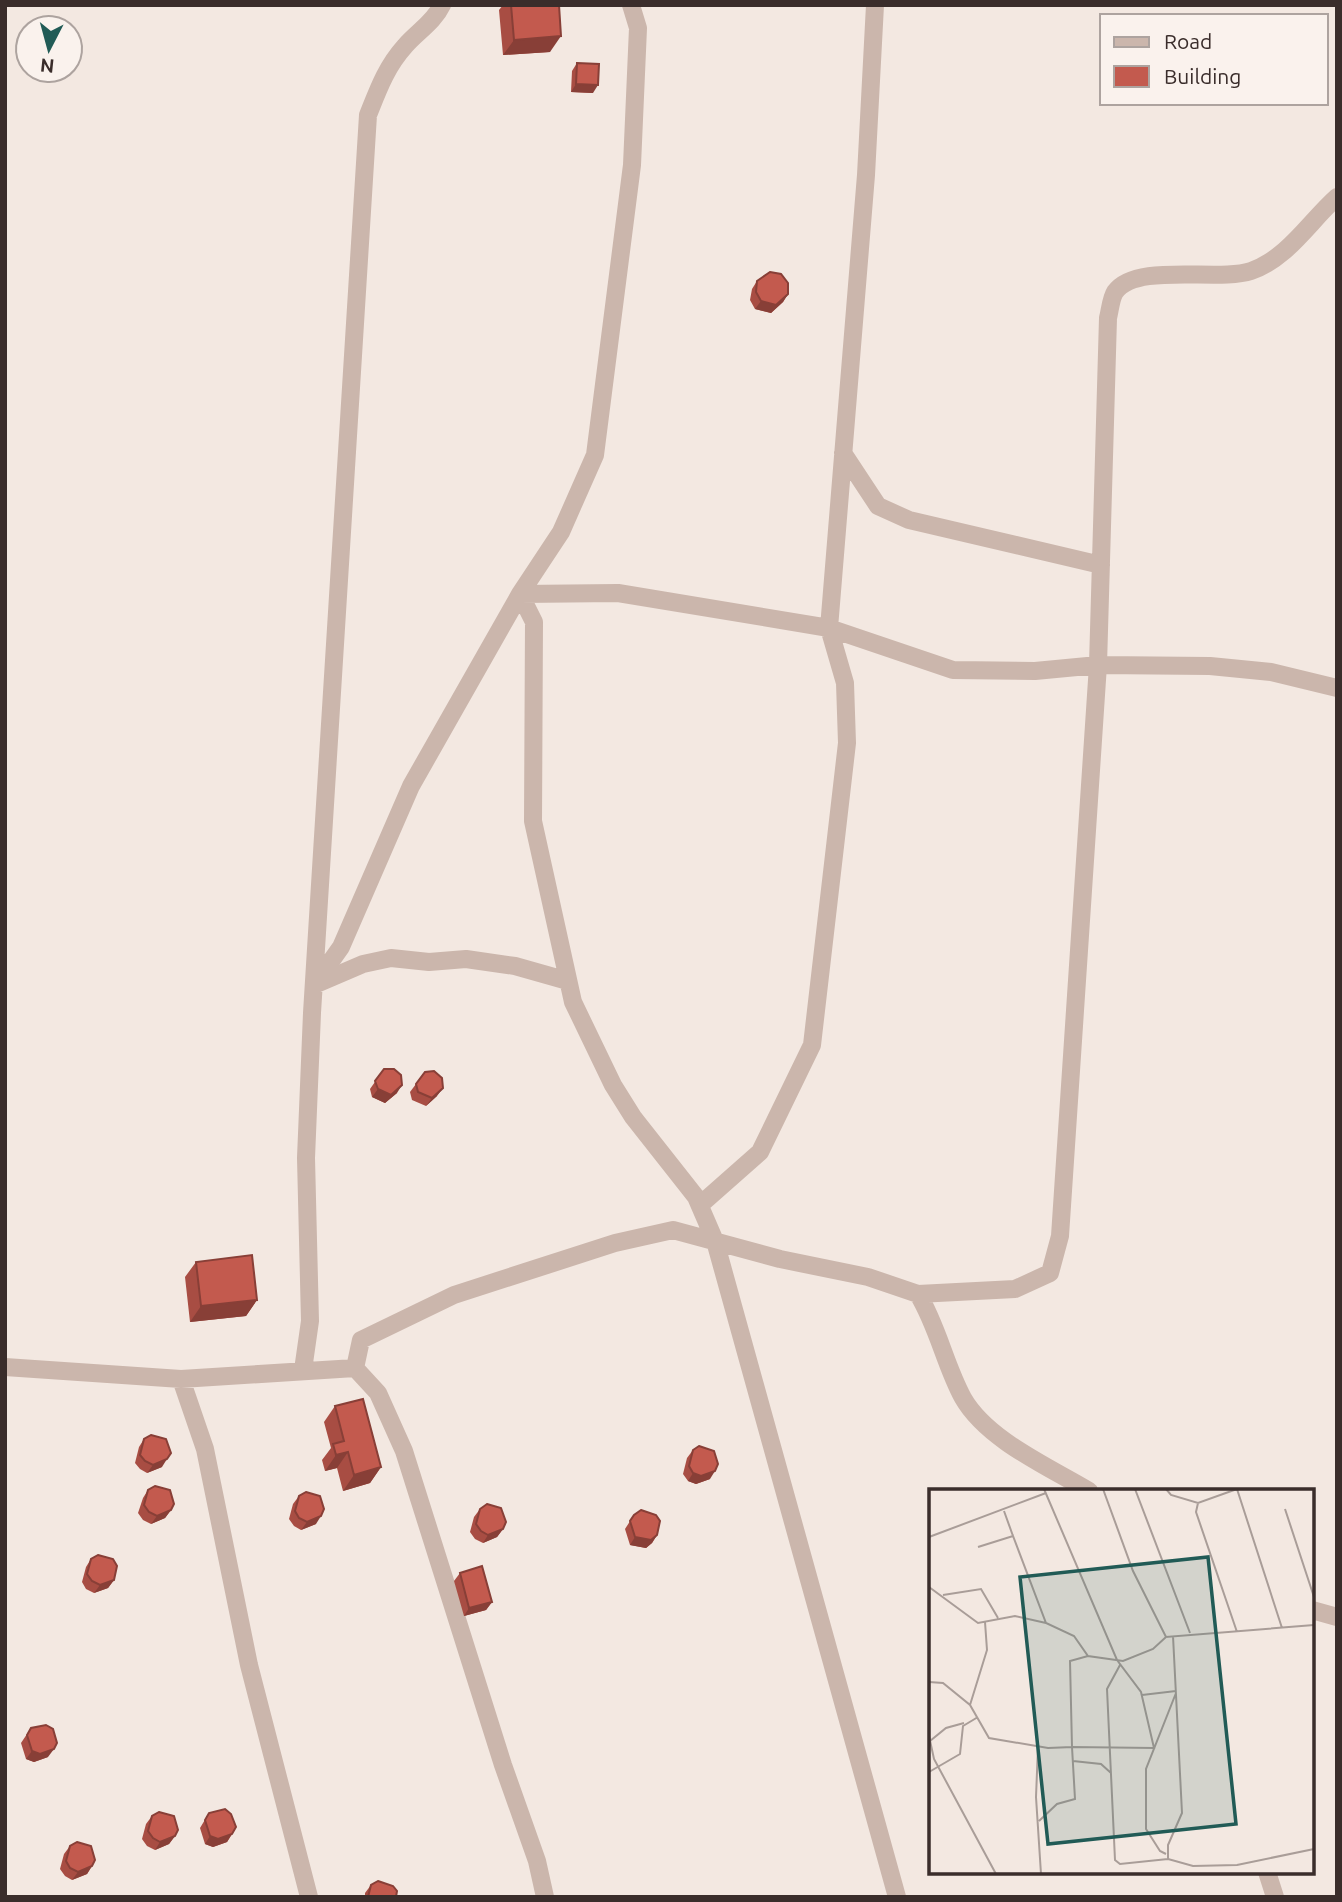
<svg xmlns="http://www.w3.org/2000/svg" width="1342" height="1902" font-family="Ubuntu,sans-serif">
	<rect width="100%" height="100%" fill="#f3e8e1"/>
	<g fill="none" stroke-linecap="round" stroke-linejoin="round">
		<path stroke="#cbb6ac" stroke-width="18" d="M 843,453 L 878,506 L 909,520 L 1101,565
			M 314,985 L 341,947 L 411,786 L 520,594 L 561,532 L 595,455 L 632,165 L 638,28 L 631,5
			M 314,985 L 363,964 L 391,958 L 429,962 L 466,959 L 515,966 L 568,981
			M 700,1205 L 760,1152 L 812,1045 L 847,743 L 845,683 L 829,628 L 866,175 L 875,5
			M 918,1294 L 1015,1289 L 1050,1273 L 1060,1236 L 1098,665 L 1210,666 L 1271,672 L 1337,688
			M 5,1367 L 181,1379 L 355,1368 L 378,1393 L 404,1451 L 503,1765 L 537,1861 L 545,1897
			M 355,1368 L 361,1340 L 454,1295 L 615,1243 L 673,1230 L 780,1259 L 868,1277 L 918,1294 C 938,1327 945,1365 963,1398 C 987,1440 1049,1467 1089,1491
			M 303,1370 L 310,1321 L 306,1158 L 312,1013 L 368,115 C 378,90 386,67 405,46 C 417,32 434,22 442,5
			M 181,1379 L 205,1449 L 249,1665 L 309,1897
			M 1312,1610 L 1337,1617
			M 1267,1872 L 1275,1897
			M 897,1897 L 715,1241 L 696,1197 L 633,1117 L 613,1085 L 573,1002 L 533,821 L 534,622 L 520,594 L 618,593 L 829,628 L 953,670 L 1035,671 L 1098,665 L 1108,318 C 1110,310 1111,298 1115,292 C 1136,262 1218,282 1251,271 C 1288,258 1309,222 1337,197"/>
	</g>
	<path fill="#a84d43" d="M 503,5 L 559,5 L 550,52 L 503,55 L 499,10 Z
		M 577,63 L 593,93 L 571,92 L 572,71 Z
		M 757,281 L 788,294 L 783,302 L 771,313 L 755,309 L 750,300 L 752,289 Z
		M 384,1069 L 397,1093 L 385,1103 L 372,1097 L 370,1089 Z
		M 425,1072 L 437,1096 L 426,1106 L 412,1100 L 410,1092 Z
		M 196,1262 L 257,1300 L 246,1316 L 190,1322 L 185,1277 Z
		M 335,1406 L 381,1467 L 370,1483 L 343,1491 L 337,1468 L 325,1471 L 322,1460 L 331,1448 L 324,1422 Z
		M 144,1439 L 162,1467 L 147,1473 L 140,1469 L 135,1463 L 139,1447 Z
		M 693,1450 L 710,1479 L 696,1484 L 688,1481 L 683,1474 L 687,1458 Z
		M 148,1490 L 171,1510 L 165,1518 L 151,1524 L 143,1520 L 138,1513 L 143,1498 Z
		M 299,1496 L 316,1524 L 301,1530 L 294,1526 L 289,1519 L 293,1504 Z
		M 480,1509 L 503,1529 L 497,1537 L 483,1543 L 475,1539 L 470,1532 L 474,1517 Z
		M 634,1515 L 657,1535 L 652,1543 L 646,1548 L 630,1545 L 625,1529 Z
		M 91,1559 L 114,1580 L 108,1588 L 94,1593 L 86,1589 L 82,1582 L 86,1567 Z
		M 460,1573 L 492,1602 L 486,1610 L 464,1616 L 454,1581 Z
		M 31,1728 L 48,1757 L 34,1762 L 26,1759 L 21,1743 Z
		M 209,1813 L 232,1834 L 227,1842 L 213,1847 L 205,1844 L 200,1828 Z
		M 152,1816 L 175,1836 L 169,1844 L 155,1850 L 147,1846 L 142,1839 L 146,1824 Z
		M 70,1846 L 92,1866 L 87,1874 L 72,1880 L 65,1876 L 60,1869 L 64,1854 Z
		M 371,1885 L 396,1897 L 365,1897 L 365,1893 Z"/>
	<path fill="#883f37" d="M 561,36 L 550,52 L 503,55 L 514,40 Z
		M 576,84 L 598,85 L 593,93 L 571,92 Z
		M 788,294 L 783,302 L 771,313 L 755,309 L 761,301 Z
		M 402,1085 L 397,1093 L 385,1103 L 372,1097 L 378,1089 Z
		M 443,1088 L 437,1096 L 426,1106 L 432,1098 Z
		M 257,1300 L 246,1316 L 190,1322 L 201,1306 Z
		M 348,1452 L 337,1468 L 325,1471 L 336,1455 Z
		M 167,1459 L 162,1467 L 147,1473 L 153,1465 Z
		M 381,1467 L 370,1483 L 343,1491 L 354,1475 Z
		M 715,1471 L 710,1479 L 696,1484 L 688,1481 L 693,1473 Z
		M 171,1510 L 165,1518 L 151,1524 L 157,1516 Z
		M 321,1516 L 316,1524 L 301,1530 L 307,1522 Z
		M 503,1529 L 497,1537 L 483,1543 L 488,1535 Z
		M 657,1535 L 652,1543 L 646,1548 L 630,1545 L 635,1537 Z
		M 114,1580 L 108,1588 L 94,1593 L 100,1585 Z
		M 492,1602 L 486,1610 L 464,1616 L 469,1608 Z
		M 54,1749 L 48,1757 L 34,1762 L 26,1759 L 32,1751 Z
		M 232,1834 L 227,1842 L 213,1847 L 205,1844 L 210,1836 Z
		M 175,1836 L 169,1844 L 155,1850 L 160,1842 Z
		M 92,1866 L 87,1874 L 72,1880 L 78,1872 Z"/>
	<path fill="#c35a4e" stroke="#883f37" stroke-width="2" d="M 511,5 L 559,5 L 561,36 L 514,40 Z
		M 577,63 L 599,64 L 598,85 L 576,84 Z
		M 770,272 L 781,274 L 788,283 L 788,294 L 776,305 L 761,301 L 756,292 L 757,281 Z
		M 384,1069 L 394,1069 L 401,1075 L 402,1085 L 391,1095 L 378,1089 L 375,1081 Z
		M 434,1071 L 442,1078 L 443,1088 L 432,1098 L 418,1092 L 416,1084 L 425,1072 Z
		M 252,1255 L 257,1300 L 201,1306 L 196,1262 Z
		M 363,1399 L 381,1467 L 354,1475 L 348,1452 L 336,1455 L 333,1444 L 344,1441 L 335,1406 Z
		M 151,1435 L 166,1439 L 171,1453 L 167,1459 L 153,1465 L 145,1461 L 140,1455 L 144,1439 Z
		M 699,1446 L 714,1451 L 718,1464 L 715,1471 L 701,1476 L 693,1473 L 689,1466 L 693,1450 Z
		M 155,1486 L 170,1490 L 174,1504 L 171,1510 L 157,1516 L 149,1512 L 144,1505 L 148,1490 Z
		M 306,1492 L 320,1496 L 324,1509 L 321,1516 L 307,1522 L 299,1518 L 295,1511 L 299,1496 Z
		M 487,1504 L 501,1508 L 506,1522 L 503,1529 L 488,1535 L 481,1531 L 476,1524 L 480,1509 Z
		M 641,1510 L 656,1515 L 660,1521 L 657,1535 L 651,1540 L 635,1537 L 630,1521 L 634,1515 Z
		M 98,1555 L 113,1559 L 117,1566 L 114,1580 L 100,1585 L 92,1581 L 87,1574 L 91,1559 Z
		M 482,1566 L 492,1602 L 469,1608 L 460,1573 Z
		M 46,1725 L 53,1729 L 57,1743 L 54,1749 L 40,1754 L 32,1751 L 27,1735 L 31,1728 Z
		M 225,1809 L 231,1814 L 236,1827 L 232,1834 L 218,1839 L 210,1836 L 205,1820 L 209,1813 Z
		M 159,1812 L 174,1816 L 178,1830 L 175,1836 L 160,1842 L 153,1838 L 148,1831 L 152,1816 Z
		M 77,1842 L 91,1846 L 95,1860 L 92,1866 L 78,1872 L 70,1868 L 66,1861 L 70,1846 Z
		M 378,1881 L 393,1886 L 397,1891 L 396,1897 L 368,1897 L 371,1885 Z"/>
	<g transform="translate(929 1489)">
		<rect width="385" height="385" fill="#f3e8e1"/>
		<path fill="none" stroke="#a99d98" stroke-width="2" d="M 174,0 L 204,82 L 237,148 L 385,136M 206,0 L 261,144M 237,0 L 242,6 L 269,14 L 308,0M 308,0 L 353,139M 269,14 L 267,23 L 308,143M 356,20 L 385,108M 75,22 L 84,47M 0,48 L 117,4M 49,58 L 84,47 L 117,134 L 145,147 L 159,167 L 194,172 L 224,160 L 237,148M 0,98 L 49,134 L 86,127 L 117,134M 14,106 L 52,100 L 69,129M 244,147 L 253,324 L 239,356 L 239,370 L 264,377 L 308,376 L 385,360M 191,176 L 178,200 L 186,371 L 191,375 L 239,370M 0,193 L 14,194 L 41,216 L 60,249 L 119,259 L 143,258 L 141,172 L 159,167M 213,206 L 247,202M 41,216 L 58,161 L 56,133M 0,247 L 5,270 L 67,385M 1,252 L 17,239 L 35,234M 109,258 L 107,308 L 112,385M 144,272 L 172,275 L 182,284M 0,283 L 31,265 L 34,237 L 49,228M 110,332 L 128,315 L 146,310 L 143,258 L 225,259 L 212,203 L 188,171 L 115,0M 237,365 L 231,362 L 217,340 L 217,280 L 247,204"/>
		<path fill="#215b56" fill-opacity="0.15" stroke="#215b56" stroke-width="3.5" d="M 279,68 L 307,335 L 119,355 L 91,88 Z"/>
		<rect width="385" height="385" fill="none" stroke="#3a2d2b" stroke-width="3.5"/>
	</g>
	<rect width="1342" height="1902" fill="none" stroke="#3a2d2b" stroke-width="14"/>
	<rect x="1100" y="14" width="228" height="91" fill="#faf2ed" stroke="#ada39f" stroke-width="2"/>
	<rect x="1114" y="37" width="35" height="10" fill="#cbb6ac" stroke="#ada39f" stroke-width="2"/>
	<text x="1164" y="49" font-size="21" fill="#3a2d2b">Road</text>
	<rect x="1114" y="66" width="35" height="21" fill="#c35a4e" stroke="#ada39f" stroke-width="2"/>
	<text x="1164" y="84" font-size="21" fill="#3a2d2b">Building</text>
	<g transform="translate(49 49) rotate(186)"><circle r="33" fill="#faf2ed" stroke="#ada39f" stroke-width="2"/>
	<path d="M0-5L12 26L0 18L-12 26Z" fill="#215b56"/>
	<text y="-10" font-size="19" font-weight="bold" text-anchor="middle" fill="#3a2d2b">N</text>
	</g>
</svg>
